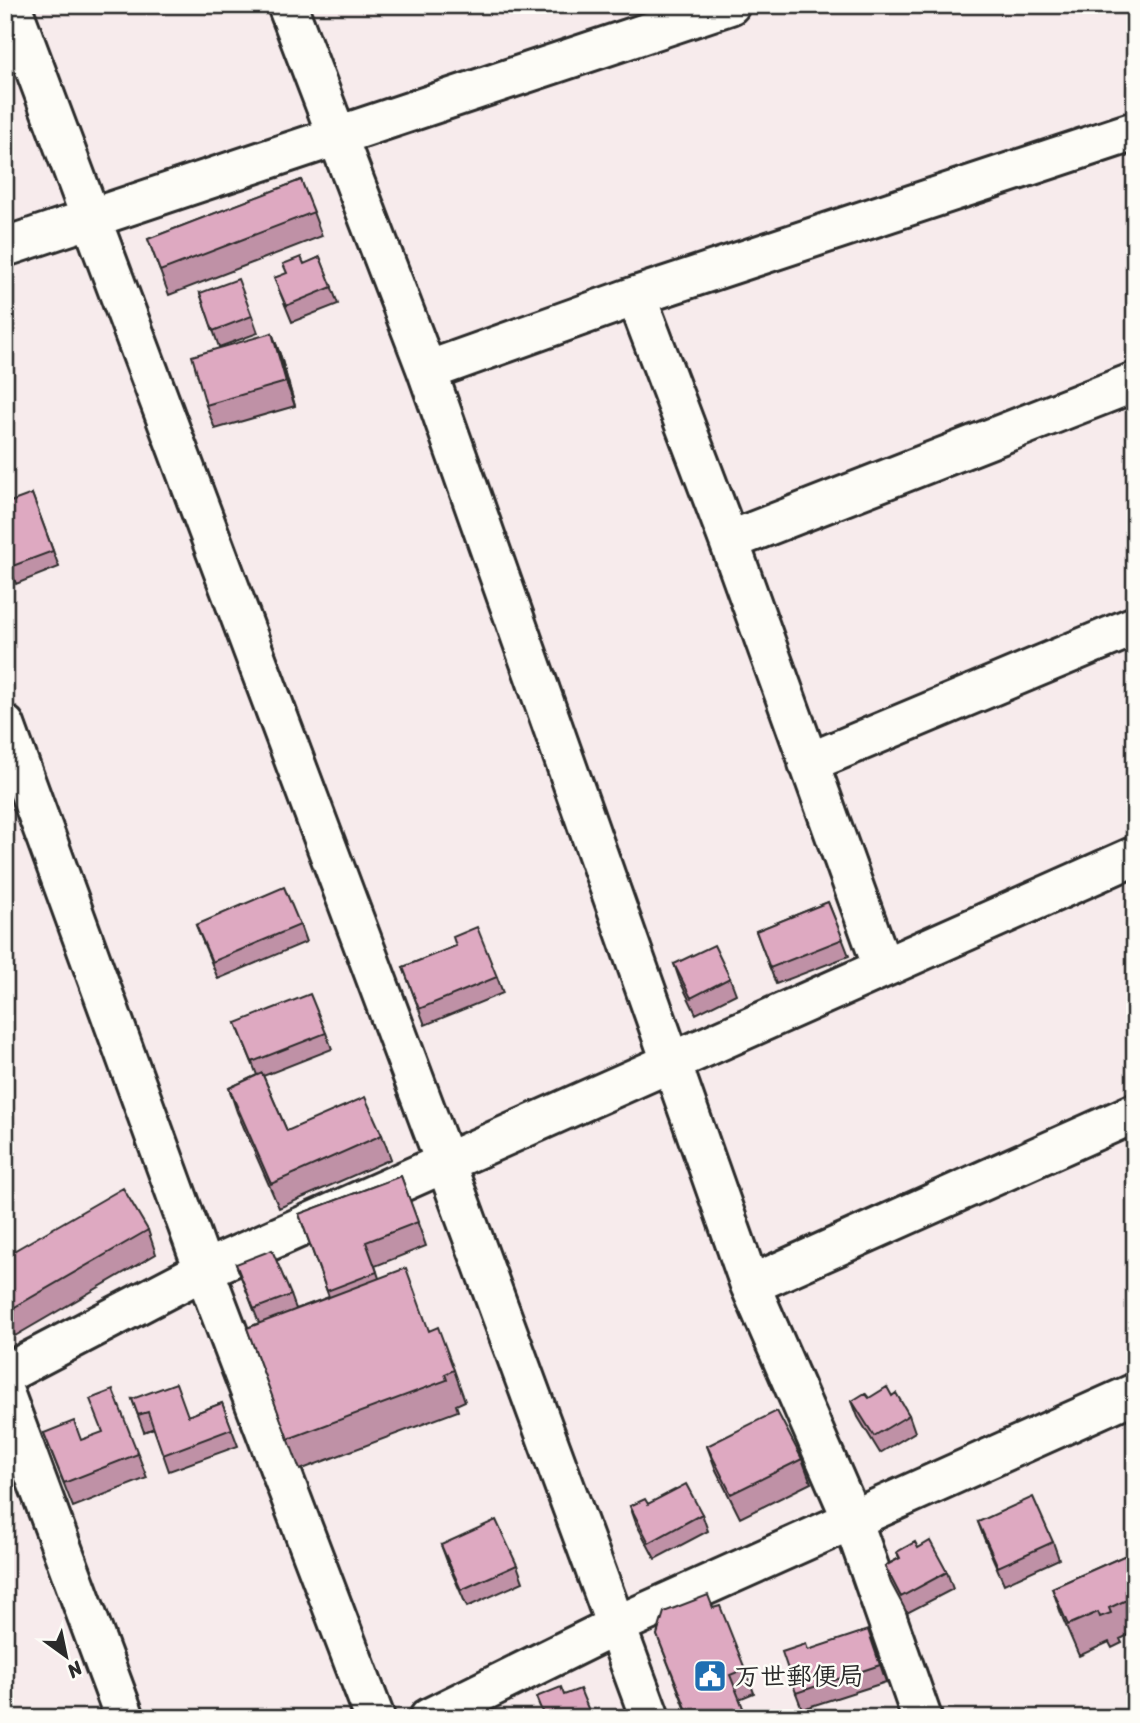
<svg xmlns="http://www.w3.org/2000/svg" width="1140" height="1723" font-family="Sriracha,'Klee One',sans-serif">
	<rect width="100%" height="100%" fill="#f7ebec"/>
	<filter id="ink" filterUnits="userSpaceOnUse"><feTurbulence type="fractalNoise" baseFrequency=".0143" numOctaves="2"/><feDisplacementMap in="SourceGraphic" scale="14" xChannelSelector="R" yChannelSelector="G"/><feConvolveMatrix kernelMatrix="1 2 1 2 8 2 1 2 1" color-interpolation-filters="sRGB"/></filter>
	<g filter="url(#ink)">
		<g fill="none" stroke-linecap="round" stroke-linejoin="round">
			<defs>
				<path id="minor" d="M 11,5 L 445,1162 L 650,1718
					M 287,5 L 427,371 L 750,1285 L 852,1519 L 922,1718
					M 5,247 L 730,5
					M 636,296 L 729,541 L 883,968
					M 427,371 L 636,296 L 1135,131
					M 729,541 L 1135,382
					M 5,725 L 204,1270 L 375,1718
					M 808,763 L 1135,626
					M 750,1285 L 1135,1113
					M 5,1374 L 204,1270 L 1135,856
					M 5,1395 L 125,1718
					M 429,1718 L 615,1626 L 1135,1393"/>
			</defs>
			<use href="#minor" stroke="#2b2b2b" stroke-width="44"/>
			<use href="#minor" stroke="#fdfcf7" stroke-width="38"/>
		</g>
		<path fill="#bf91a6" stroke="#2b2b2b" stroke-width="2" d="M 301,180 L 322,236 L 169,295 L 148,239 Z
			M 320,257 L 338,304 L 292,322 L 274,278 L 287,274 Z
			M 200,293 L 252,316 L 258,333 L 219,347 Z
			M 272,333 L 281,357 L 295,406 L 215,429 L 206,405 Z
			M 32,494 L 59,567 L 16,584 L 5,554 Z
			M 828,902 L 849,956 L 776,984 L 756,931 Z
			M 196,925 L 300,925 L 306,942 L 218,979 Z
			M 456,946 L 497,977 L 503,993 L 425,1025 L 403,967 Z
			M 674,964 L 730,978 L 736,994 L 696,1014 L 680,981 Z
			M 236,1023 L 326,1033 L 332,1049 L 263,1076 L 287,1131 L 382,1135 L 391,1159 L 279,1208 L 237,1112 L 229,1088 L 257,1075 Z
			M 401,1176 L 426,1246 L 375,1266 L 379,1278 L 429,1331 L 454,1370 L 465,1401 L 456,1405 L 458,1411 L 300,1470 L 247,1328 L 259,1323 L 236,1264 L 291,1295 L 296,1309 L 329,1297 L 299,1214 Z
			M 148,1230 L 156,1254 L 15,1336 L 5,1320 L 5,1256 Z
			M 892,1396 L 909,1415 L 915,1432 L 880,1453 L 858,1417 L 852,1401 Z
			M 132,1399 L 188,1416 L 222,1403 L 238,1446 L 169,1471 L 154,1428 L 144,1432 Z
			M 44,1433 L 81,1440 L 138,1454 L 147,1478 L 73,1507 Z
			M 707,1446 L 802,1459 L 811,1483 L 740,1518 L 716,1470 Z
			M 648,1504 L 702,1514 L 708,1531 L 655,1559 L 636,1523 L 630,1506 Z
			M 978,1522 L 1053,1542 L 1059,1559 L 1004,1584 L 984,1538 Z
			M 441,1545 L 517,1565 L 523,1582 L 467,1607 L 447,1561 Z
			M 918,1548 L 947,1572 L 953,1589 L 907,1613 L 891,1583 L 885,1566 L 899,1558 L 897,1552 Z
			M 1135,1551 L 1135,1632 L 1120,1639 L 1122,1643 L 1112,1648 L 1109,1642 L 1079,1656 L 1063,1619 L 1052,1588 Z
			M 713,1608 L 745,1669 L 754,1693 L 739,1699 L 747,1718 L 689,1718 L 657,1635 Z
			M 874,1646 L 886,1682 L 802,1709 L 796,1693 L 808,1650 Z"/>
		<path fill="#9b7687" stroke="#2b2b2b" stroke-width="2" d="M 272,333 L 281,357 L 295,406 L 286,382 Z"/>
		<path fill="#dea9c1" stroke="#2b2b2b" stroke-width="2" d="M 301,180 L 314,212 L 160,271 L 148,239 Z
			M 301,257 L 304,264 L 320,257 L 332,287 L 286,306 L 274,278 L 287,273 L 283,264 Z
			M 238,279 L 252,316 L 213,331 L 200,293 Z
			M 272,333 L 286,382 L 206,405 L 192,356 Z
			M 32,494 L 53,551 L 10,567 L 5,554 L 5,504 Z
			M 284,887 L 300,925 L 212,962 L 196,925 Z
			M 828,902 L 843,939 L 770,968 L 756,931 Z
			M 477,927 L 497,977 L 419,1009 L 403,967 L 456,946 L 453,937 Z
			M 714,945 L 730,978 L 691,998 L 674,964 Z
			M 310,994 L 326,1033 L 252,1062 L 236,1023 Z
			M 262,1073 L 287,1131 L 365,1097 L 382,1135 L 271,1184 L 229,1088 Z
			M 401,1176 L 418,1222 L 366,1242 L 377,1272 L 327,1291 L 299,1214 Z
			M 123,1188 L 148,1230 L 6,1312 L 5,1256 Z
			M 272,1250 L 291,1295 L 254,1309 L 236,1264 Z
			M 406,1268 L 429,1331 L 438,1327 L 454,1370 L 445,1374 L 447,1380 L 288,1439 L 247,1328 Z
			M 176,1383 L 188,1416 L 222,1403 L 232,1429 L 163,1455 L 148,1412 L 138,1415 L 132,1399 Z
			M 887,1387 L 892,1396 L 896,1393 L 909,1415 L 874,1436 L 852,1401 L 865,1393 L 869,1398 Z
			M 113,1390 L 138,1454 L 64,1483 L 44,1433 L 74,1421 L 81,1440 L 103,1432 L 90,1399 Z
			M 777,1411 L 802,1459 L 731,1494 L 707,1446 Z
			M 686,1484 L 702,1514 L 649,1543 L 630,1506 L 645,1499 L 648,1504 Z
			M 1033,1497 L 1053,1542 L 998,1567 L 978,1522 Z
			M 496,1520 L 517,1565 L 461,1590 L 441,1545 Z
			M 930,1541 L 947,1572 L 901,1597 L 885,1566 L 900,1558 L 897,1552 L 915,1542 L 918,1548 Z
			M 1135,1551 L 1135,1596 L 1109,1608 L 1111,1613 L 1100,1617 L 1098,1612 L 1068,1625 L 1052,1588 Z
			M 708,1595 L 713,1608 L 720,1606 L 745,1669 L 730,1675 L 747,1718 L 690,1718 L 657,1635 L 664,1612 Z
			M 868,1630 L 880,1665 L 796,1693 L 782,1652 L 806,1644 L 808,1650 Z
			M 561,1687 L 564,1695 L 580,1689 L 592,1718 L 537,1718 L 536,1717 L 543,1714 L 536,1697 Z"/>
	</g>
	<defs>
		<symbol id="civic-square" viewBox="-11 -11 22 22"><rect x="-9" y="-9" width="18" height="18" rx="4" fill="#1f6fb2" stroke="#fdfcf7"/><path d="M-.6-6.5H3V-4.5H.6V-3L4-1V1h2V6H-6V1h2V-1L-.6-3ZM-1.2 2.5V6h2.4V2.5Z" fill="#fff"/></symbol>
	</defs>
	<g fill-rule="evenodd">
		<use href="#civic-square" x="691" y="1657" width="38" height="38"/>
	</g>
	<g text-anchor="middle" stroke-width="5" stroke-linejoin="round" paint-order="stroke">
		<g font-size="26" font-weight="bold" fill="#2b2b2b" stroke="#fdfcf7" text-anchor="start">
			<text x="734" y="1685">万世郵便局</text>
		</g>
	</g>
	<rect width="1140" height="1723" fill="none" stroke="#fdfcf7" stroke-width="28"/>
	<rect x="14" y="14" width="1112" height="1695" fill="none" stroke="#2b2b2b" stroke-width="2.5" filter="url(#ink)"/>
	<g transform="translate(66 1656) rotate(147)" stroke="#fdfcf7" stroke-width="5" paint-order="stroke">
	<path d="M0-5L12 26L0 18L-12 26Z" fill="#2b2b2b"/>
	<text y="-10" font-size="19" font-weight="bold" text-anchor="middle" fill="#2b2b2b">N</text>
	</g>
</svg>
